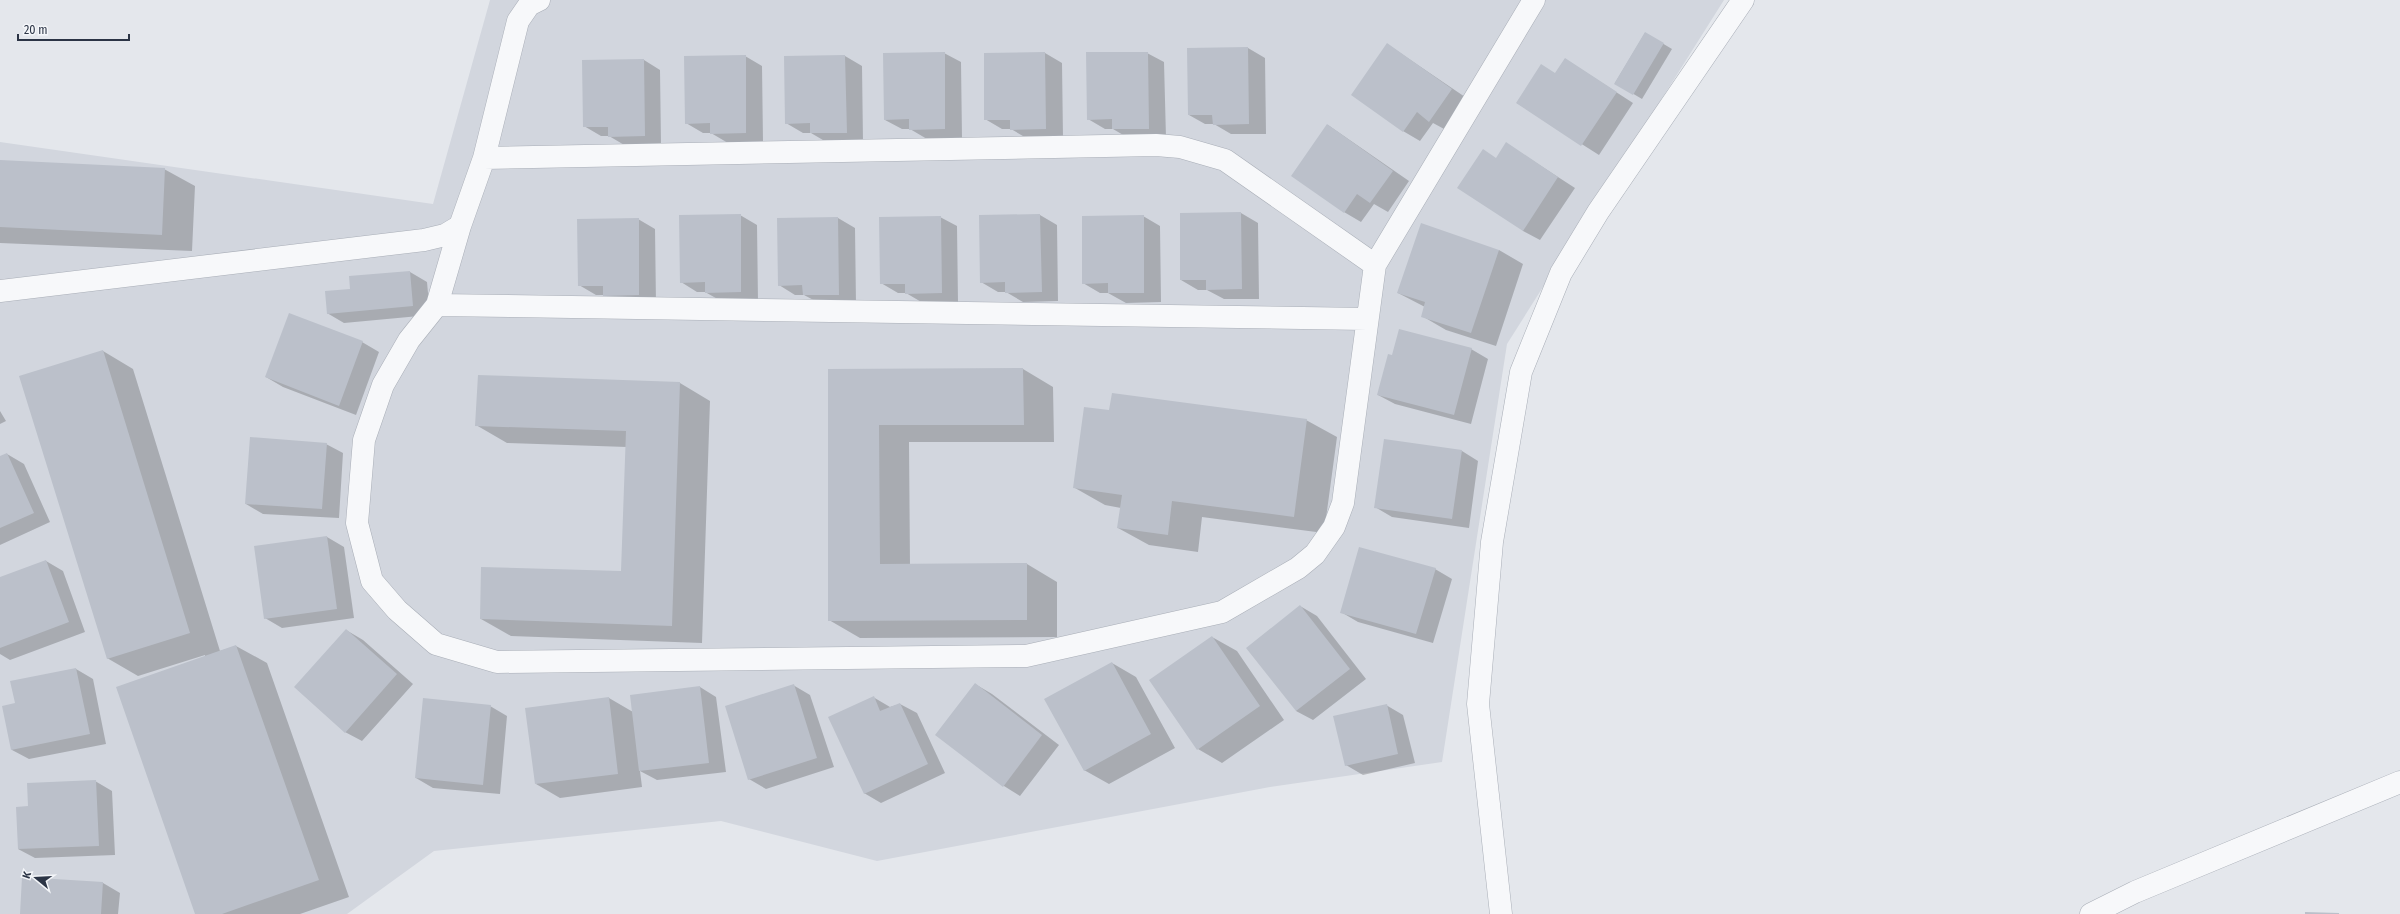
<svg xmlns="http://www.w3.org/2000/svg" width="2400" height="914" font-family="'Fira Sans Condensed',sans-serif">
	<rect width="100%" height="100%" fill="#e4e7ec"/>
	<path fill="#d2d6de" d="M 490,0 L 1724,0 L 1507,344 L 1442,762 L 1270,787 L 877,861 L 721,821 L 434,851 L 347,914 L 0,914 L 0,142 L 433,204 Z"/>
	<path fill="#0003" d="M 1645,33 L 1672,49 L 1642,99 L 1615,83 Z
		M 1387,44 L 1468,99 L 1446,130 L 1433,123 L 1420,141 L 1403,131 Z
		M 1248,48 L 1265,58 L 1266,134 L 1231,134 L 1214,124 L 1205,124 L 1189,115 L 1188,49 Z
		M 944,53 L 961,62 L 962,138 L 927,139 L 910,129 L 902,129 L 885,120 Z
		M 1045,53 L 1062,63 L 1063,138 L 1028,139 L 1011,129 L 1002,129 L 985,119 L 985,54 Z
		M 1147,53 L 1164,62 L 1166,138 L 1130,139 L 1113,129 L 1105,129 L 1088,119 Z
		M 745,56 L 762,66 L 763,142 L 728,143 L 711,133 L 703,133 L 686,123 Z
		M 845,56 L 862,66 L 863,142 L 828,143 L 811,133 L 803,133 L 786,123 Z
		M 1565,59 L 1633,103 L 1599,155 L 1517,103 L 1556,74 Z
		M 644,60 L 660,70 L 661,145 L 626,146 L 609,136 L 601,136 L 584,126 Z
		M 1328,125 L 1409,181 L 1388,212 L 1374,204 L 1361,222 L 1344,212 Z
		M 1507,144 L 1575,188 L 1540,240 L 1523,231 L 1497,159 Z
		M 0,161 L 164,169 L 195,186 L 192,251 L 0,243 Z
		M 1241,213 L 1258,223 L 1259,299 L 1224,299 L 1207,290 L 1198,290 L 1181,280 L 1181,214 Z
		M 740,215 L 757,225 L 758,301 L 723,302 L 705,292 L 697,292 L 681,282 Z
		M 1040,215 L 1057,225 L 1058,301 L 1023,302 L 1006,292 L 998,292 L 981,282 L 980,216 Z
		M 1143,216 L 1160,226 L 1161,302 L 1126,303 L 1108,293 L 1100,293 L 1083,283 Z
		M 940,217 L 957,226 L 958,302 L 923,303 L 906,293 L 898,293 L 881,283 Z
		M 838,218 L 855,228 L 856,304 L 821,304 L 804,295 L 795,295 L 779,285 Z
		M 638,219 L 655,229 L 656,304 L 621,305 L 604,295 L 596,295 L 579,285 Z
		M 1499,250 L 1523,264 L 1496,346 L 1446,330 L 1422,316 L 1425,307 L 1398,293 Z
		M 410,272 L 427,282 L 430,315 L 344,323 L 327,313 L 351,290 Z
		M 362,342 L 379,352 L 356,415 L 283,387 L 266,377 Z
		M 1471,349 L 1488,359 L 1471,424 L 1395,404 L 1378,395 L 1393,356 Z
		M 103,351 L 133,369 L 220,651 L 236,646 L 267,663 L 349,897 L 300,914 L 196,914 L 205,657 L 205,655 L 138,676 L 107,658 Z
		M 1023,369 L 1053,387 L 1054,442 L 909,442 L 910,565 L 1027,564 L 1057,582 L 1057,637 L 860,638 L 829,620 L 829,370 Z
		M 479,376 L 680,383 L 710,401 L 702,643 L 511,636 L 481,619 L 622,572 L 627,447 L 507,443 L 476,425 Z
		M 0,411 L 6,421 L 0,424 Z
		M 1306,420 L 1337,437 L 1324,533 L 1202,517 L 1198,552 L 1149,545 L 1118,528 L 1121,508 L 1105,505 L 1075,488 Z
		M 326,444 L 343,453 L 339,518 L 263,514 L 246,504 Z
		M 1462,451 L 1478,461 L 1469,528 L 1392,517 L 1375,507 Z
		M 7,454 L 24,464 L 50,522 L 0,545 L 0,457 Z
		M 327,537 L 344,547 L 354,618 L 282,628 L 265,618 Z
		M 46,561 L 63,571 L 85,632 L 10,660 L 0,654 L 0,578 Z
		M 1435,569 L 1452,579 L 1433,643 L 1358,622 L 1341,612 Z
		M 1300,606 L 1317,616 L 1366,679 L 1313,720 L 1296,711 Z
		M 346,630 L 363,640 L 413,684 L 362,741 L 345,732 Z
		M 1212,637 L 1237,651 L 1284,720 L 1222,763 L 1198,749 Z
		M 1112,663 L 1136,677 L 1175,748 L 1109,784 L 1084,770 Z
		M 76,669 L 93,679 L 106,744 L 29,759 L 12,750 L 16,704 L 11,682 Z
		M 975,684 L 992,694 L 1059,745 L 1020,796 L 1004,786 Z
		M 793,685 L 810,695 L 834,767 L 766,789 L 749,779 Z
		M 700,687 L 716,697 L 726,772 L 657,780 L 640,771 L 642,787 L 560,798 L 536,784 L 609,698 L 633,712 Z
		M 873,697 L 890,707 L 900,704 L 917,713 L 945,773 L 881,803 L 864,793 Z
		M 1386,705 L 1403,715 L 1415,763 L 1363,775 L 1346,765 Z
		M 490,706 L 507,716 L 500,794 L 433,788 L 416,778 Z
		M 95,781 L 112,791 L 115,855 L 35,858 L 18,849 L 29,807 Z
		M 103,883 L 120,893 L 118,914 L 21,914 Z"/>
	<path fill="#bbc0ca" d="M 1645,32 L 1664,43 L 1633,95 L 1614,84 Z
		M 1387,43 L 1452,89 L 1429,122 L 1417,112 L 1403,132 L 1351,95 Z
		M 1248,47 L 1249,124 L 1213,125 L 1212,115 L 1188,115 L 1187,48 Z
		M 945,52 L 945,129 L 909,130 L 909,119 L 884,120 L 883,53 Z
		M 1045,52 L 1046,129 L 1010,130 L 1010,120 L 984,120 L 984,53 Z
		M 1086,52 L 1148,52 L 1149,129 L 1112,129 L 1112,119 L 1087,120 Z
		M 746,55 L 746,133 L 710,134 L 710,123 L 685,124 L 684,56 Z
		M 845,55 L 847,133 L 810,133 L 810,123 L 785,124 L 784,56 Z
		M 1565,58 L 1617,92 L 1581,146 L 1516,103 L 1541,64 L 1555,73 Z
		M 644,59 L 645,136 L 608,137 L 608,127 L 583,127 L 582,60 Z
		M 1327,124 L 1393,171 L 1370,203 L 1357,194 L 1344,213 L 1291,176 Z
		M 1506,142 L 1558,177 L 1523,231 L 1457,188 L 1483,149 L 1496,158 Z
		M 0,160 L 165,168 L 162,235 L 0,227 Z
		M 1241,212 L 1242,289 L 1206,290 L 1206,280 L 1180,280 L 1180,213 Z
		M 741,214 L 741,292 L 705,293 L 705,282 L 680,283 L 679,215 Z
		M 1040,214 L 1042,292 L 1005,293 L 1005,282 L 980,283 L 979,215 Z
		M 1144,215 L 1144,293 L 1108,293 L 1108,283 L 1082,284 L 1082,216 Z
		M 941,216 L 942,293 L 905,294 L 905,284 L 880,284 L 879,217 Z
		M 838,217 L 839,295 L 803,295 L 802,285 L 778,286 L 777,218 Z
		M 639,218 L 639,295 L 603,296 L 603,286 L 578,286 L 577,219 Z
		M 1421,223 L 1499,250 L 1471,333 L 1421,317 L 1425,302 L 1397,293 Z
		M 410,271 L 413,306 L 327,314 L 325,291 L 350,289 L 349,276 Z
		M 289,313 L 363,341 L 339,406 L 265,377 Z
		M 1399,329 L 1472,348 L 1454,415 L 1377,395 L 1388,354 L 1392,355 Z
		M 103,350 L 190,633 L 107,659 L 19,376 Z
		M 1023,368 L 1024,425 L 879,425 L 880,564 L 1027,563 L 1027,620 L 828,621 L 828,369 Z
		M 478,375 L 680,382 L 672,626 L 480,619 L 481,567 L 621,571 L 626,431 L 475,426 Z
		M 1112,393 L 1307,419 L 1294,517 L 1172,501 L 1168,535 L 1117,528 L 1122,495 L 1073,488 L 1084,407 L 1109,410 Z
		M 250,437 L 327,443 L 322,509 L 245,504 Z
		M 1384,439 L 1462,450 L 1452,519 L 1374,508 Z
		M 7,453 L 34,513 L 0,528 L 0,456 Z
		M 327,536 L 337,609 L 264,619 L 254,546 Z
		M 1359,547 L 1436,568 L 1416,634 L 1340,613 Z
		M 46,560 L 69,622 L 0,648 L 0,577 Z
		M 1300,605 L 1350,669 L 1296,711 L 1246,648 Z
		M 346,629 L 397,674 L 345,733 L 294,687 Z
		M 1212,636 L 1260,706 L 1197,750 L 1149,680 Z
		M 236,645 L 319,880 L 222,914 L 195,914 L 116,687 Z
		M 1112,662 L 1151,734 L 1084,771 L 1044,699 Z
		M 76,668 L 90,734 L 11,750 L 2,706 L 15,703 L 10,681 Z
		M 975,683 L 1042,735 L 1003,787 L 935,735 Z
		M 794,684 L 817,758 L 748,780 L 725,706 Z
		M 700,686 L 709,763 L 639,771 L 630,695 Z
		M 874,696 L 880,711 L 900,703 L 928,764 L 864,794 L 828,717 Z
		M 609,697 L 618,774 L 535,784 L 525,708 Z
		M 423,698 L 491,705 L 483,785 L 415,778 Z
		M 1387,704 L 1398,754 L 1345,766 L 1333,716 Z
		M 96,780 L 99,846 L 18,849 L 16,807 L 28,806 L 27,783 Z
		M 22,877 L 103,882 L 101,914 L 20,914 Z
		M 2305,912 L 2339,913 L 2339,914 L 2305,914 Z"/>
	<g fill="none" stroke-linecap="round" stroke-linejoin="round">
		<defs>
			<path id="street" d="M 484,158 L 1156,145 L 1180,147 L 1225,160 L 1375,265
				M 460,226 L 437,305 L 409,340 L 383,385 L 364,440 L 357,523 L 372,581 L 397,610 L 436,644 L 497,662 L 1026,656 L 1222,612 L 1298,568 L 1315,554 L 1334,527 L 1343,503 L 1375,265 L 1534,0
				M 0,291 L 424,240 L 445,235 L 460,226 L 484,158 L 518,21 L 529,5 L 539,0
				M 437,305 L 1367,319
				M 1501,914 L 1478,704 L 1492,542 L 1521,372 L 1561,273 L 1598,212 L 1743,0
				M 2091,914 L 2135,892 L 2400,782"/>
		</defs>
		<use href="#street" stroke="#a9aeb7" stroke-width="23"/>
		<use href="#street" stroke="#f7f8fa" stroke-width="22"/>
	</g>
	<g transform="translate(36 878) rotate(288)" stroke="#f4f6f9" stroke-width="3" paint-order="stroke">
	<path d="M0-3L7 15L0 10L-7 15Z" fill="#2b3445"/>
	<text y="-6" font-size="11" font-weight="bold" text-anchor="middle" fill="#2b3445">K</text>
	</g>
	<path d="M18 34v6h111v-6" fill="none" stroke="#2b3445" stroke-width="2"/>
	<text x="24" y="34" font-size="12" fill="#2b3445" stroke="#f4f6f9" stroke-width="3" paint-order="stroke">20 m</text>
</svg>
